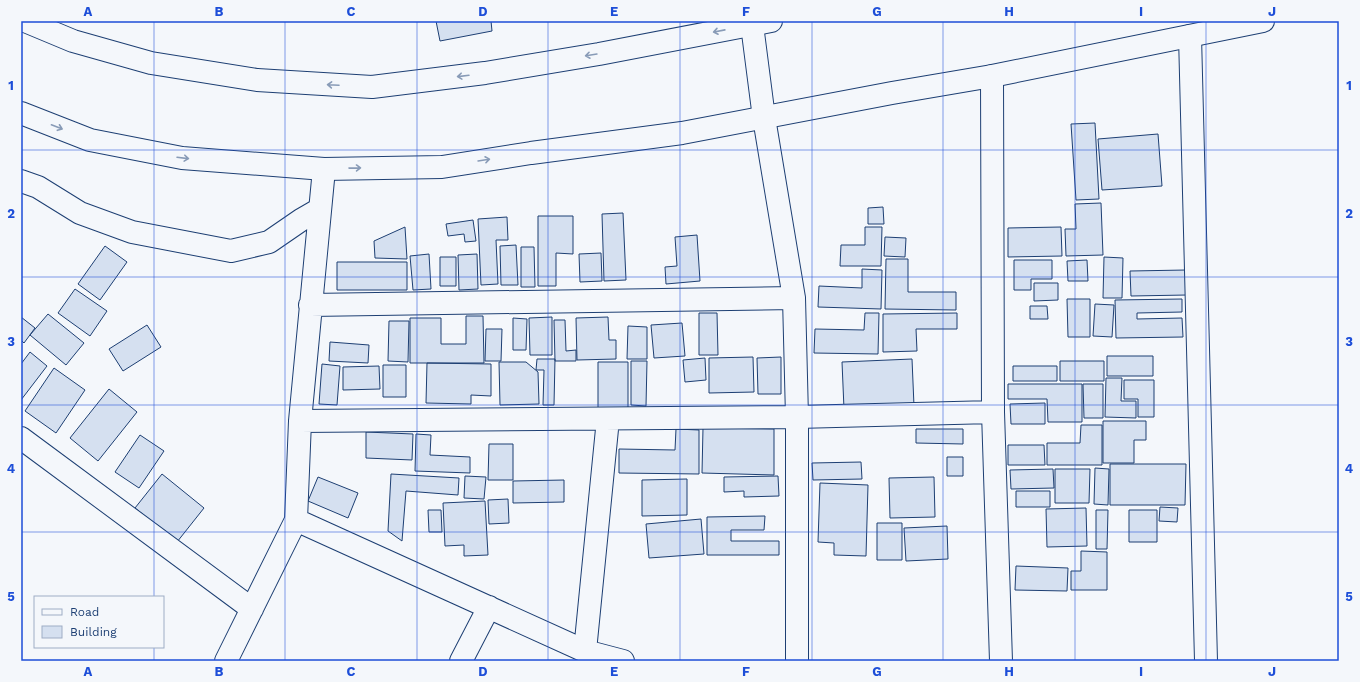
<svg xmlns="http://www.w3.org/2000/svg" width="1360" height="682" font-family="'Work Sans',sans-serif">
	<rect width="100%" height="100%" fill="#f4f7fb"/>
	<path fill="#d5e0f0" stroke="#1d3f73" d="M 436,21 L 491,21 L 492,31 L 440,41 Z
		M 1095,123 L 1099,199 L 1076,200 L 1071,124 Z
		M 1158,134 L 1162,186 L 1102,190 L 1098,139 Z
		M 1101,203 L 1103,255 L 1066,256 L 1065,229 L 1076,229 L 1075,204 Z
		M 883,207 L 884,224 L 868,224 L 868,208 Z
		M 623,213 L 626,280 L 604,281 L 602,214 Z
		M 538,216 L 573,216 L 573,254 L 556,253 L 556,286 L 538,286 Z
		M 507,217 L 508,240 L 496,240 L 498,284 L 481,285 L 478,219 Z
		M 473,220 L 476,241 L 465,242 L 464,234 L 448,236 L 446,224 Z
		M 405,227 L 407,259 L 375,258 L 374,241 Z
		M 865,227 L 882,227 L 881,266 L 840,266 L 841,245 L 865,245 Z
		M 1061,227 L 1062,256 L 1008,257 L 1008,228 Z
		M 697,235 L 700,281 L 666,284 L 665,267 L 677,266 L 675,237 Z
		M 885,237 L 906,238 L 905,257 L 884,256 Z
		M 516,245 L 518,285 L 501,285 L 500,246 Z
		M 105,246 L 127,262 L 100,300 L 78,284 Z
		M 521,247 L 534,247 L 535,287 L 521,287 Z
		M 601,253 L 602,281 L 580,282 L 579,254 Z
		M 429,254 L 431,289 L 413,290 L 410,256 Z
		M 477,254 L 478,289 L 459,290 L 458,255 Z
		M 440,257 L 456,257 L 456,286 L 440,286 Z
		M 1104,257 L 1123,258 L 1122,298 L 1103,298 Z
		M 886,259 L 908,259 L 908,292 L 956,292 L 956,310 L 885,309 Z
		M 1014,260 L 1052,260 L 1052,279 L 1031,279 L 1031,290 L 1014,290 Z
		M 1087,260 L 1088,281 L 1068,281 L 1067,261 Z
		M 337,262 L 407,262 L 407,290 L 337,290 Z
		M 862,269 L 882,270 L 881,309 L 818,307 L 819,286 L 862,288 Z
		M 1186,270 L 1187,295 L 1131,296 L 1130,271 Z
		M 1034,283 L 1058,283 L 1058,300 L 1034,301 Z
		M 75,289 L 107,311 L 90,336 L 58,313 Z
		M 1067,299 L 1090,299 L 1090,337 L 1068,337 Z
		M 1182,299 L 1182,312 L 1137,313 L 1137,319 L 1182,318 L 1183,337 L 1116,338 L 1115,300 Z
		M 1095,304 L 1114,305 L 1112,337 L 1093,336 Z
		M 1030,306 L 1047,306 L 1048,319 L 1030,319 Z
		M 699,313 L 717,313 L 718,355 L 699,355 Z
		M 865,313 L 879,313 L 878,354 L 814,353 L 815,329 L 864,330 Z
		M 957,313 L 957,329 L 916,329 L 917,351 L 883,352 L 883,314 Z
		M 48,314 L 84,343 L 66,365 L 30,335 Z
		M 466,316 L 483,316 L 484,363 L 410,363 L 410,318 L 441,318 L 441,344 L 466,344 Z
		M 21,317 L 35,328 L 24,343 L 21,340 Z
		M 552,317 L 552,355 L 530,355 L 529,318 Z
		M 608,317 L 609,340 L 616,340 L 616,359 L 577,360 L 576,318 Z
		M 513,318 L 527,319 L 526,350 L 513,350 Z
		M 554,320 L 565,320 L 566,351 L 576,350 L 576,361 L 555,361 Z
		M 389,321 L 409,321 L 408,362 L 388,361 Z
		M 682,323 L 685,356 L 654,358 L 651,325 Z
		M 147,325 L 161,347 L 123,371 L 109,349 Z
		M 628,326 L 647,327 L 647,359 L 627,359 Z
		M 486,329 L 502,329 L 501,361 L 485,361 Z
		M 330,342 L 369,345 L 368,363 L 329,361 Z
		M 30,352 L 47,366 L 21,400 L 21,364 Z
		M 1107,356 L 1153,356 L 1153,376 L 1107,376 Z
		M 753,357 L 754,392 L 709,393 L 709,358 Z
		M 781,357 L 781,394 L 758,394 L 757,358 Z
		M 705,358 L 706,380 L 685,382 L 683,360 Z
		M 537,359 L 555,359 L 554,405 L 543,405 L 544,370 L 536,370 Z
		M 912,359 L 914,406 L 844,409 L 842,362 Z
		M 631,361 L 647,361 L 646,406 L 631,405 Z
		M 1060,361 L 1104,361 L 1104,381 L 1060,381 Z
		M 499,362 L 526,362 L 538,372 L 539,404 L 500,405 Z
		M 598,362 L 628,362 L 628,408 L 598,408 Z
		M 427,363 L 491,364 L 491,396 L 471,395 L 471,404 L 426,403 Z
		M 322,364 L 340,366 L 337,405 L 319,404 Z
		M 383,365 L 406,365 L 406,397 L 383,397 Z
		M 379,366 L 380,389 L 343,390 L 343,367 Z
		M 1013,366 L 1057,366 L 1057,381 L 1013,381 Z
		M 54,368 L 85,390 L 56,433 L 25,411 Z
		M 1106,378 L 1122,378 L 1121,401 L 1136,401 L 1136,418 L 1105,417 Z
		M 1124,380 L 1154,380 L 1154,417 L 1138,417 L 1138,399 L 1124,399 Z
		M 1008,384 L 1082,384 L 1082,422 L 1048,422 L 1047,399 L 1008,399 Z
		M 1083,384 L 1103,384 L 1103,418 L 1084,418 Z
		M 109,389 L 137,412 L 98,461 L 70,438 Z
		M 1045,403 L 1045,424 L 1011,424 L 1010,404 Z
		M 1103,421 L 1146,421 L 1146,440 L 1134,440 L 1134,463 L 1103,463 Z
		M 1081,425 L 1102,425 L 1102,465 L 1047,465 L 1047,443 L 1080,443 Z
		M 703,428 L 774,429 L 774,475 L 702,473 Z
		M 676,429 L 699,430 L 699,474 L 619,473 L 619,449 L 675,450 Z
		M 916,429 L 963,429 L 963,444 L 916,443 Z
		M 366,432 L 413,434 L 412,460 L 366,458 Z
		M 416,434 L 431,435 L 430,455 L 470,457 L 470,473 L 415,471 Z
		M 140,435 L 164,451 L 139,488 L 115,472 Z
		M 489,444 L 513,444 L 513,480 L 488,480 Z
		M 1008,445 L 1044,445 L 1045,465 L 1008,465 Z
		M 947,457 L 963,457 L 963,476 L 947,476 Z
		M 861,462 L 862,479 L 813,480 L 812,463 Z
		M 1110,464 L 1186,464 L 1185,505 L 1110,505 Z
		M 1095,468 L 1109,469 L 1108,505 L 1094,504 Z
		M 1053,469 L 1054,488 L 1011,489 L 1010,470 Z
		M 1055,469 L 1090,469 L 1089,503 L 1055,503 Z
		M 162,474 L 204,508 L 177,542 L 135,508 Z
		M 391,474 L 459,478 L 458,495 L 406,491 L 402,541 L 388,531 Z
		M 465,476 L 486,477 L 484,499 L 464,498 Z
		M 778,476 L 779,496 L 744,497 L 744,491 L 724,492 L 724,477 Z
		M 318,477 L 358,493 L 348,518 L 308,501 Z
		M 934,477 L 935,517 L 890,518 L 889,478 Z
		M 687,479 L 687,515 L 642,516 L 642,480 Z
		M 564,480 L 564,502 L 513,503 L 513,481 Z
		M 820,483 L 868,485 L 866,556 L 834,555 L 834,543 L 818,542 Z
		M 1016,491 L 1050,491 L 1050,507 L 1016,507 Z
		M 508,499 L 509,523 L 489,524 L 488,500 Z
		M 485,501 L 488,555 L 464,556 L 464,545 L 445,546 L 443,503 Z
		M 1160,507 L 1178,508 L 1177,522 L 1159,521 Z
		M 1086,508 L 1087,546 L 1047,547 L 1046,509 Z
		M 428,510 L 441,510 L 442,532 L 429,532 Z
		M 1096,510 L 1108,510 L 1107,549 L 1096,549 Z
		M 1129,510 L 1157,510 L 1157,542 L 1129,542 Z
		M 765,516 L 764,530 L 731,530 L 731,541 L 779,541 L 779,555 L 707,555 L 707,517 Z
		M 701,519 L 704,554 L 649,558 L 646,524 Z
		M 877,523 L 902,523 L 902,560 L 877,560 Z
		M 947,526 L 948,559 L 906,561 L 904,528 Z
		M 1081,551 L 1107,552 L 1107,590 L 1071,590 L 1071,571 L 1081,571 Z
		M 1016,566 L 1068,568 L 1067,591 L 1015,590 Z"/>
	<g fill="none" stroke-linecap="round" stroke-linejoin="round">
		<defs>
			<path id="minor" d="M 752,25 L 764,118 L 794,298 L 797,417 L 797,661
				M 1190,36 L 1206,661
				M 992,76 L 993,412 L 1001,661
				M 21,181 L 38,187 L 80,213 L 132,232 L 231,251 L 269,242 L 301,220 L 320,209
				M 310,305 L 794,298
				M 300,421 L 797,417 L 993,412
				M 21,438 L 252,609
				M 296,520 L 585,651 L 623,661
				M 585,651 L 608,419
				M 226,661 L 296,520 L 300,421 L 324,169
				M 461,661 L 489,607"/>
			<path id="primary" d="M 25,21 L 73,41 L 151,63 L 257,80 L 372,87 L 485,73 L 599,54 L 771,21
				M 21,113 L 90,140 L 182,158 L 324,169 L 442,167 L 531,153 L 682,133 L 892,93 L 992,76 L 1263,21"/>
		</defs>
		<use href="#minor" stroke="#1d3f73" stroke-width="24"/>
		<use href="#primary" stroke="#1d3f73" stroke-width="24"/>
		<use href="#minor" stroke="#f4f7fb" stroke-width="22"/>
		<use href="#primary" stroke="#f4f7fb" stroke-width="22"/>
	</g>
	<defs><path id="oneway-shaft" d="M-6 0H5M1.5-3L5.5 0L1.5 3" fill="none" stroke-width="1.6" stroke-linecap="round" stroke-linejoin="round"/></defs>
	<g stroke="#889bb7">
		<use href="#oneway-shaft" transform="translate(719 31) rotate(169)"/>
		<use href="#oneway-shaft" transform="translate(591 55) rotate(171)"/>
		<use href="#oneway-shaft" transform="translate(463 76) rotate(173)"/>
		<use href="#oneway-shaft" transform="translate(333 85) rotate(-177)"/>
		<use href="#oneway-shaft" transform="translate(57 127) rotate(21)"/>
		<use href="#oneway-shaft" transform="translate(183 158) rotate(7)"/>
		<use href="#oneway-shaft" transform="translate(484 160) rotate(-9)"/>
		<use href="#oneway-shaft" transform="translate(355 168) rotate(-1)"/>
	</g>
	<path fill="none" stroke="#1d4ed8" stroke-width="1" stroke-opacity="0.55" d="M 154,21 L 154,597M 285,21 L 285,661M 417,21 L 417,661M 548,21 L 548,661M 680,21 L 680,661M 812,21 L 812,661M 943,21 L 943,661M 1075,21 L 1075,661M 1206,21 L 1206,661M 21,150 L 1339,150M 21,277 L 1339,277M 21,405 L 1339,405M 21,532 L 1339,532M 154,647 L 154,661"/>
	<rect width="1360" height="682" fill="none" stroke="#f4f7fb" stroke-width="44"/>
	<rect x="34" y="596" width="130" height="52" fill="#f4f7fb" stroke="#9eadc5"/>
	<rect x="42" y="609" width="20" height="6" fill="#f4f7fb" stroke="#9eadc5"/>
	<text x="70" y="616" font-size="12" fill="#1d3f73">Road</text>
	<rect x="42" y="626" width="20" height="12" fill="#d5e0f0" stroke="#9eadc5"/>
	<text x="70" y="636" font-size="12" fill="#1d3f73">Building</text>
	<rect x="22" y="22" width="1316" height="638" fill="none" stroke="#1d4ed8" stroke-width="1.5"/>
	<g font-size="13" text-anchor="middle" font-weight="bold" fill="#1d4ed8">
		<text x="88" y="16">A</text>
		<text x="219" y="16">B</text>
		<text x="351" y="16">C</text>
		<text x="483" y="16">D</text>
		<text x="614" y="16">E</text>
		<text x="746" y="16">F</text>
		<text x="877" y="16">G</text>
		<text x="1009" y="16">H</text>
		<text x="1141" y="16">I</text>
		<text x="1272" y="16">J</text>
		<text x="11" y="90">1</text>
		<text x="1349" y="90">1</text>
		<text x="11" y="218">2</text>
		<text x="1349" y="218">2</text>
		<text x="11" y="346">3</text>
		<text x="1349" y="346">3</text>
		<text x="11" y="473">4</text>
		<text x="1349" y="473">4</text>
		<text x="11" y="601">5</text>
		<text x="1349" y="601">5</text>
		<text x="88" y="676">A</text>
		<text x="219" y="676">B</text>
		<text x="351" y="676">C</text>
		<text x="483" y="676">D</text>
		<text x="614" y="676">E</text>
		<text x="746" y="676">F</text>
		<text x="877" y="676">G</text>
		<text x="1009" y="676">H</text>
		<text x="1141" y="676">I</text>
		<text x="1272" y="676">J</text>
	</g>
</svg>
